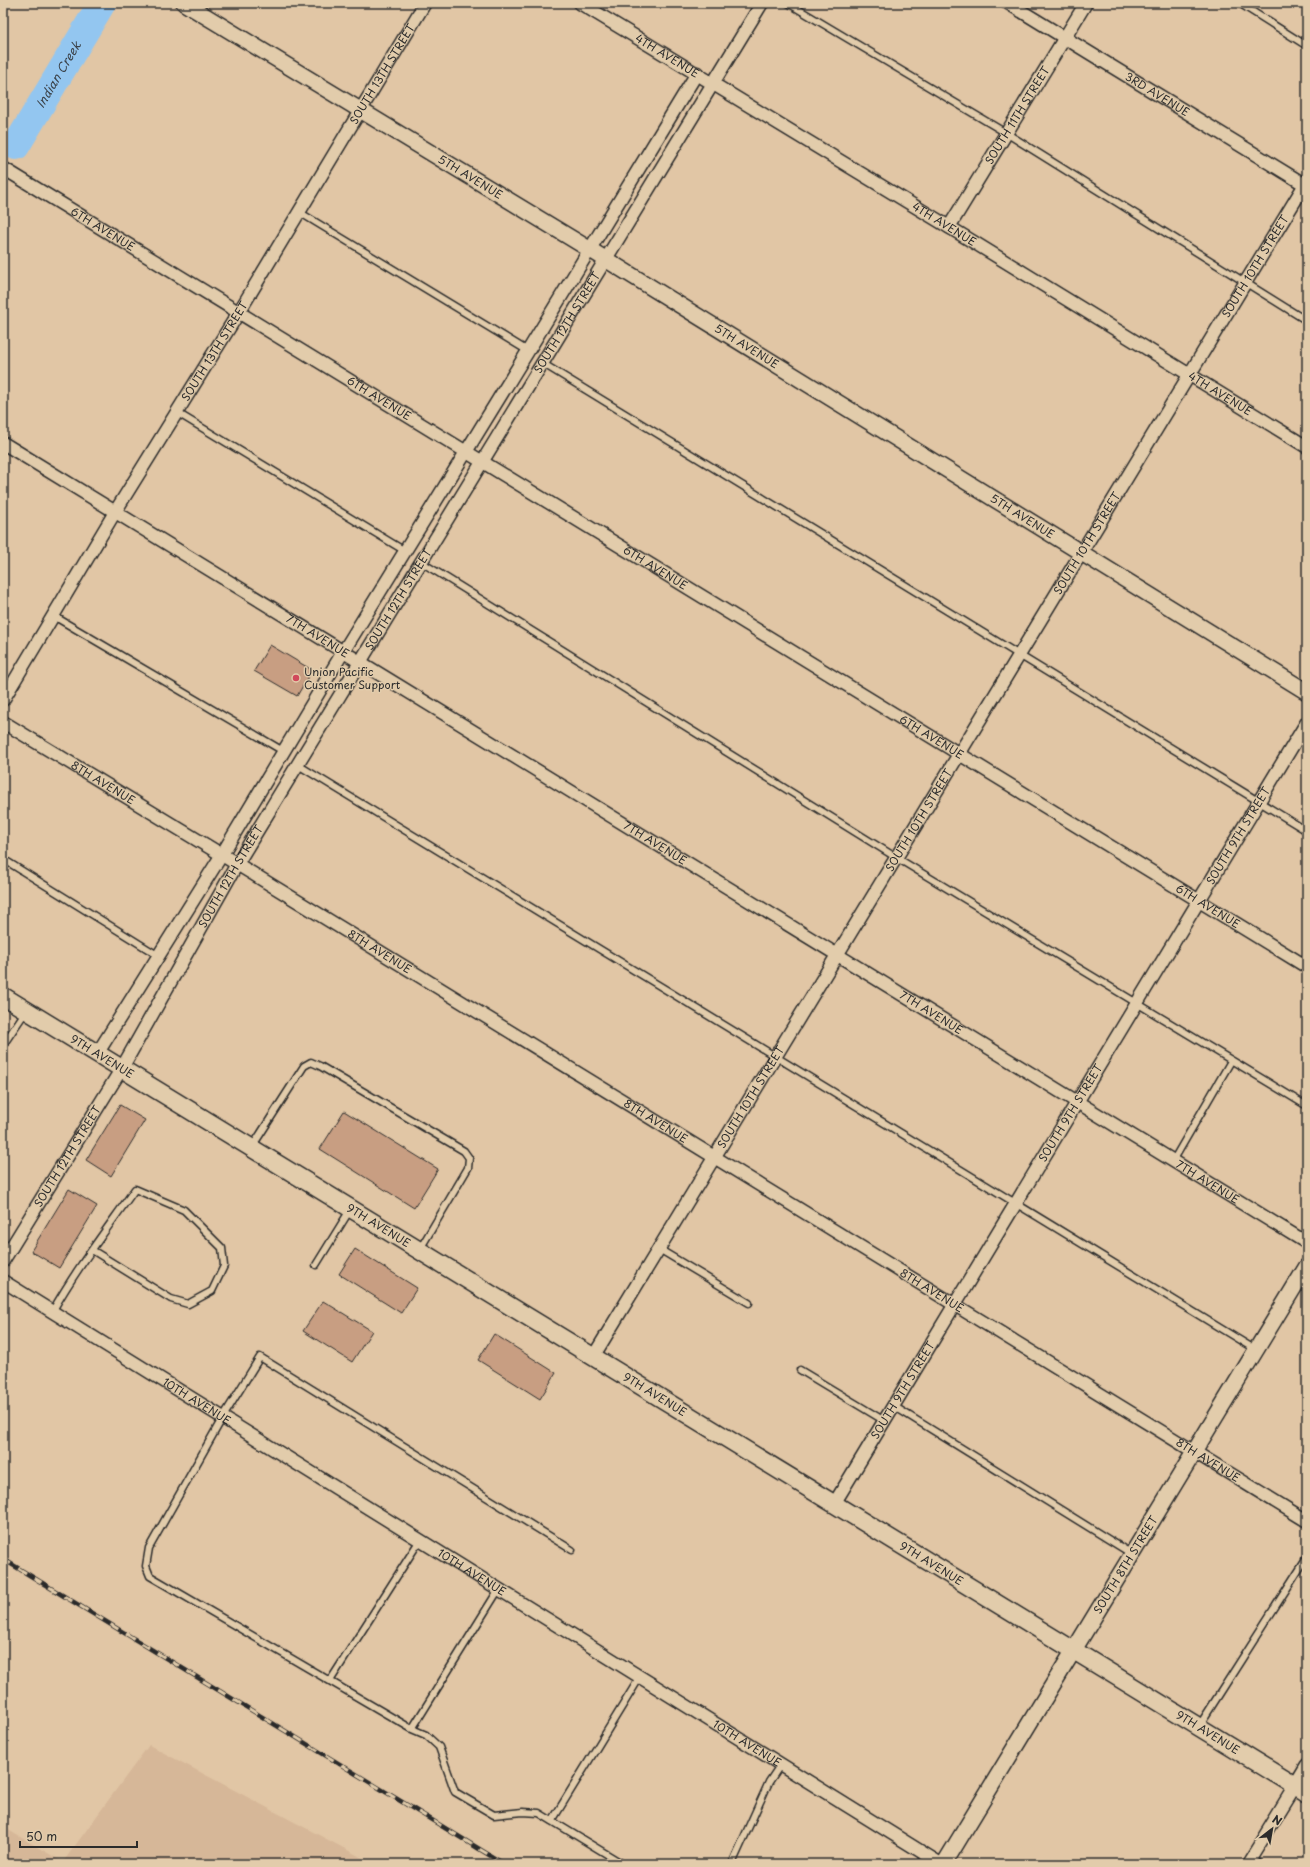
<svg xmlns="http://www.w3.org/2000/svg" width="1310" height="1867" font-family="'Playpen Sans',sans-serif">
	<rect width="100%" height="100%" fill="#e1c6a5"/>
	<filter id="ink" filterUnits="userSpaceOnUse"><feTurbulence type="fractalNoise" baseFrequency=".025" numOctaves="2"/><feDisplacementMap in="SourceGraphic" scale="8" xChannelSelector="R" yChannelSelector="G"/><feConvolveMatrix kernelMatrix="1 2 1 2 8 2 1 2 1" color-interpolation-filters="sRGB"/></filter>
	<g filter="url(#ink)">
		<path fill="#d6b798" d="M 149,1745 L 368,1861 L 373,1864 L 3,1864 L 3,1827 L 63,1862 Z"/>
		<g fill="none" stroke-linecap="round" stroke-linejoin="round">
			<path stroke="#93c6f0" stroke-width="28" id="s1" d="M 16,146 L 102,3"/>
		</g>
		<path fill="#c89e82" stroke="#2b2b2b" d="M 270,645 L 312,670 L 297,696 L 254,671 Z
			M 120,1105 L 145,1120 L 111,1176 L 86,1160 Z
			M 344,1111 L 438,1169 L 414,1208 L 320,1149 Z
			M 69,1189 L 97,1206 L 59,1268 L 31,1251 Z
			M 355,1249 L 417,1288 L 401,1313 L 339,1274 Z
			M 323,1301 L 372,1331 L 352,1362 L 303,1331 Z
			M 494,1334 L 556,1373 L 540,1399 L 478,1360 Z"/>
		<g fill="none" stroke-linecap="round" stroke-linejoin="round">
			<defs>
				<path id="service" d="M 788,3 L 1006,133 L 1307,321
					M 1239,3 L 1307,46
					M 299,212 L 528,351
					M 542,363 L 1307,831
					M 176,412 L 405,551
					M 421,562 L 897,858 L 1307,1106
					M 52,615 L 283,751
					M 298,765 C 617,960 935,1157 1256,1350
					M 3,859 L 159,956
					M 3,1045 L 26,1011
					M 252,1147 L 304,1066 L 311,1062 L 320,1066 L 464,1151 L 469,1158 L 468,1168 L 420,1249
					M 1173,1161 L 1231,1061
					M 659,1249 L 749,1303
					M 316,1265 L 350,1210
					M 52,1312 C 76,1269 107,1229 135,1189 L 184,1210 L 222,1248 L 224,1266 L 212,1291 L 188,1304 L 171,1299 L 92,1250
					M 800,1370 L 883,1420
					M 892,1405 L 1132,1554
					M 572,1550 L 260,1357 L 223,1417 L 149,1548 L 146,1566 L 150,1576 L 412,1729 L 426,1735 L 439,1747 L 455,1792 L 494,1815 L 523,1812 L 539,1813 L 623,1864
					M 330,1681 L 420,1540
					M 1199,1726 L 1307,1557
					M 412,1729 L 499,1589
					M 552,1821 L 640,1677
					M 1250,1858 L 1259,1864
					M 732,1864 L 769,1782 L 781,1764"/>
				<g id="minor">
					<path id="s2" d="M 580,3 L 949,227 L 1307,447"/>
					<path id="s3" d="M 1008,3 L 1307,186"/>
					<path id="s4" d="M 3,168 L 1307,967"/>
					<path id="s5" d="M 949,227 L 1086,3"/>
					<path id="s6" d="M 3,443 L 1307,1243"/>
					<path id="s7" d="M 3,700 L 115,512 L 239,312 L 425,3"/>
					<path id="s8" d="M 3,722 L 237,864 L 1307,1521"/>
					<path d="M 97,1054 L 221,856 L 343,652 L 528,351 L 697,73"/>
					<path id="s9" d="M 3,1261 L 122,1068 L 237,864 L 762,3"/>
					<path id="s10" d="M 3,1281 L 941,1864"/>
					<path id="s11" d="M 593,1357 L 1307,181"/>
					<path id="s12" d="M 834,1504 L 1307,722"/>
					<path d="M 1247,1864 L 1295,1786"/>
				</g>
				<g id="tertiary">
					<path id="s13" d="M 184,3 L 589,249 L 1307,692"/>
					<path d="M 1295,1786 L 1307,1766"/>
					<path id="s14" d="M 944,1864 L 1307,1266"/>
				</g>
				<g id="secondary">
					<path id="s15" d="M 3,996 L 1307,1793"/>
				</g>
			</defs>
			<use href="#service" stroke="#2b2b2b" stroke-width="9"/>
			<use href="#minor" stroke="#2b2b2b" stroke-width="15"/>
			<use href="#tertiary" stroke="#2b2b2b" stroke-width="18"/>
			<use href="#secondary" stroke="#2b2b2b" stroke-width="20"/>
			<use href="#service" stroke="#e2ccab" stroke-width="6"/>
			<use href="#minor" stroke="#e2ccab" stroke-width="12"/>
			<use href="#tertiary" stroke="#e2ccab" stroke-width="15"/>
			<use href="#secondary" stroke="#e2ccab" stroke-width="17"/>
			<defs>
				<path id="rail" d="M 3,1559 L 504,1864"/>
			</defs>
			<use href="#rail" stroke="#2b2b2b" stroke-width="4.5"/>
			<use href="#rail" stroke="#e2ccab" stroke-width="3" stroke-dasharray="9" stroke-linecap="butt"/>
		</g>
	</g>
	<circle fill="#d1495b" stroke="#e2ccab" stroke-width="1.5" cx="296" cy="678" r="4"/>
	<g text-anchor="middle" stroke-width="3" stroke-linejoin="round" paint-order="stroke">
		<g font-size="11" fill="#2b2b2b" stroke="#e2ccab">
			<text dy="4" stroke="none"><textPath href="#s2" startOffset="102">4TH AVENUE</textPath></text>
			<text dy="4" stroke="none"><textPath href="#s7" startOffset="732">SOUTH 13TH STREET</textPath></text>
			<text dy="4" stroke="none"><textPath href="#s3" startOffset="175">3RD AVENUE</textPath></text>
			<text dy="4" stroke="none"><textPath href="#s5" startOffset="131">SOUTH 11TH STREET</textPath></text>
			<text dy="4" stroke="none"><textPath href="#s13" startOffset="335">5TH AVENUE</textPath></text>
			<text dy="4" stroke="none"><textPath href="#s2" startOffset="426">4TH AVENUE</textPath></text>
			<text dy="4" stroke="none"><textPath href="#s4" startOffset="117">6TH AVENUE</textPath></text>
			<text dy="4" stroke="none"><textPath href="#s11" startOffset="1276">SOUTH 10TH STREET</textPath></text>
			<text dy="4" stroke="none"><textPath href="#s9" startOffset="1095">SOUTH 12TH STREET</textPath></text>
			<text dy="4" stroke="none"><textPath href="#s13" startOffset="659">5TH AVENUE</textPath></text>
			<text dy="4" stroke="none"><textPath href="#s7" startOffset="408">SOUTH 13TH STREET</textPath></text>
			<text dy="4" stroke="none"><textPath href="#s2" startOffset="750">4TH AVENUE</textPath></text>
			<text dy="4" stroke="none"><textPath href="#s4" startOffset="441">6TH AVENUE</textPath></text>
			<text dy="4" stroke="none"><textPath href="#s13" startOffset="983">5TH AVENUE</textPath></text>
			<text dy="4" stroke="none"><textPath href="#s11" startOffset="952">SOUTH 10TH STREET</textPath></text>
			<text dy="4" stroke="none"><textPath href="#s4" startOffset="765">6TH AVENUE</textPath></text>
			<text dy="4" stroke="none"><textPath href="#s9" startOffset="771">SOUTH 12TH STREET</textPath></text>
			<text dy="4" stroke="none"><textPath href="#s6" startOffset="369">7TH AVENUE</textPath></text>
			<text dy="4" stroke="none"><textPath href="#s4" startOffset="1089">6TH AVENUE</textPath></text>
			<text dy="4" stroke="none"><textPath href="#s8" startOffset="117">8TH AVENUE</textPath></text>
			<text dy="4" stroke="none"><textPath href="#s11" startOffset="628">SOUTH 10TH STREET</textPath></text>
			<text dy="4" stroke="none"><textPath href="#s12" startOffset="781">SOUTH 9TH STREET</textPath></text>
			<text dy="4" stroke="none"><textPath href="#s6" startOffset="765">7TH AVENUE</textPath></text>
			<text dy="4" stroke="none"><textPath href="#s9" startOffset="447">SOUTH 12TH STREET</textPath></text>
			<text dy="4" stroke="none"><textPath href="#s4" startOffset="1413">6TH AVENUE</textPath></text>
			<text dy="4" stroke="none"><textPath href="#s8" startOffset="441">8TH AVENUE</textPath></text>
			<text dy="4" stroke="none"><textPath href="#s6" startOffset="1089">7TH AVENUE</textPath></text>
			<text dy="4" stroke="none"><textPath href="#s15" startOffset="116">9TH AVENUE</textPath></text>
			<text dy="4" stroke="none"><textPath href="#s11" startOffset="304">SOUTH 10TH STREET</textPath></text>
			<text dy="4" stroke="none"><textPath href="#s12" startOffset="457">SOUTH 9TH STREET</textPath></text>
			<text dy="4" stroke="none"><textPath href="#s8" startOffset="765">8TH AVENUE</textPath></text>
			<text dy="4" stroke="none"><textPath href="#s9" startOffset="123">SOUTH 12TH STREET</textPath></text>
			<text dy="4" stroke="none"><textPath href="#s6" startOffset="1413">7TH AVENUE</textPath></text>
			<text dy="4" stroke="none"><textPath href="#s15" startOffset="440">9TH AVENUE</textPath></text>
			<text dy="4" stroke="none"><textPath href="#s8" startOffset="1089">8TH AVENUE</textPath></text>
			<text dy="4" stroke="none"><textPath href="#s12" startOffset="133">SOUTH 9TH STREET</textPath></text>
			<text dy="4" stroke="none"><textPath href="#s15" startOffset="764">9TH AVENUE</textPath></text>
			<text dy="4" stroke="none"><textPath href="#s10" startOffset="228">10TH AVENUE</textPath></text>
			<text dy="4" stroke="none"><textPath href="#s8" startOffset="1413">8TH AVENUE</textPath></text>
			<text dy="4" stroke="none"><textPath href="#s15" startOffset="1088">9TH AVENUE</textPath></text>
			<text dy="4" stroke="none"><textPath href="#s14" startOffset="350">SOUTH 8TH STREET</textPath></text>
			<text dy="4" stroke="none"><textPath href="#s10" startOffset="552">10TH AVENUE</textPath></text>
			<text dy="4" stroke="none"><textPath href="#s15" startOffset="1412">9TH AVENUE</textPath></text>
			<text dy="4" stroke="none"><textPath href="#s10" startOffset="876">10TH AVENUE</textPath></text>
		</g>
		<g font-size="11" fill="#2b2b2b" stroke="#e2ccab" text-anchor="start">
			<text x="304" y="676">Union Pacific<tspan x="304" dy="13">Customer Support</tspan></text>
		</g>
		<g font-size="12" font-style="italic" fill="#3b4249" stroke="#e2ccab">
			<text dy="4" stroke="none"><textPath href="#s1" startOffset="83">Indian Creek</textPath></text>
		</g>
	</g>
	<rect width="1310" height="1867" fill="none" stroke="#e2ccab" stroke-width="16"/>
	<rect x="8" y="8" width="1294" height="1851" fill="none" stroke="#2b2b2b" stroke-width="1.5" filter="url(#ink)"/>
	<g transform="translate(1272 1829) rotate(31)" stroke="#e2ccab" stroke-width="3" paint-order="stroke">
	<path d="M0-3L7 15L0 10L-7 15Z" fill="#2b2b2b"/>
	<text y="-6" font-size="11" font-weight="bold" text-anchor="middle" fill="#2b2b2b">N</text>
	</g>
	<path d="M20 1841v6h117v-6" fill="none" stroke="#2b2b2b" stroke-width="2"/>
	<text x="26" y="1841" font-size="12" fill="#2b2b2b" stroke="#e2ccab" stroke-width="3" paint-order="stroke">50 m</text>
</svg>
